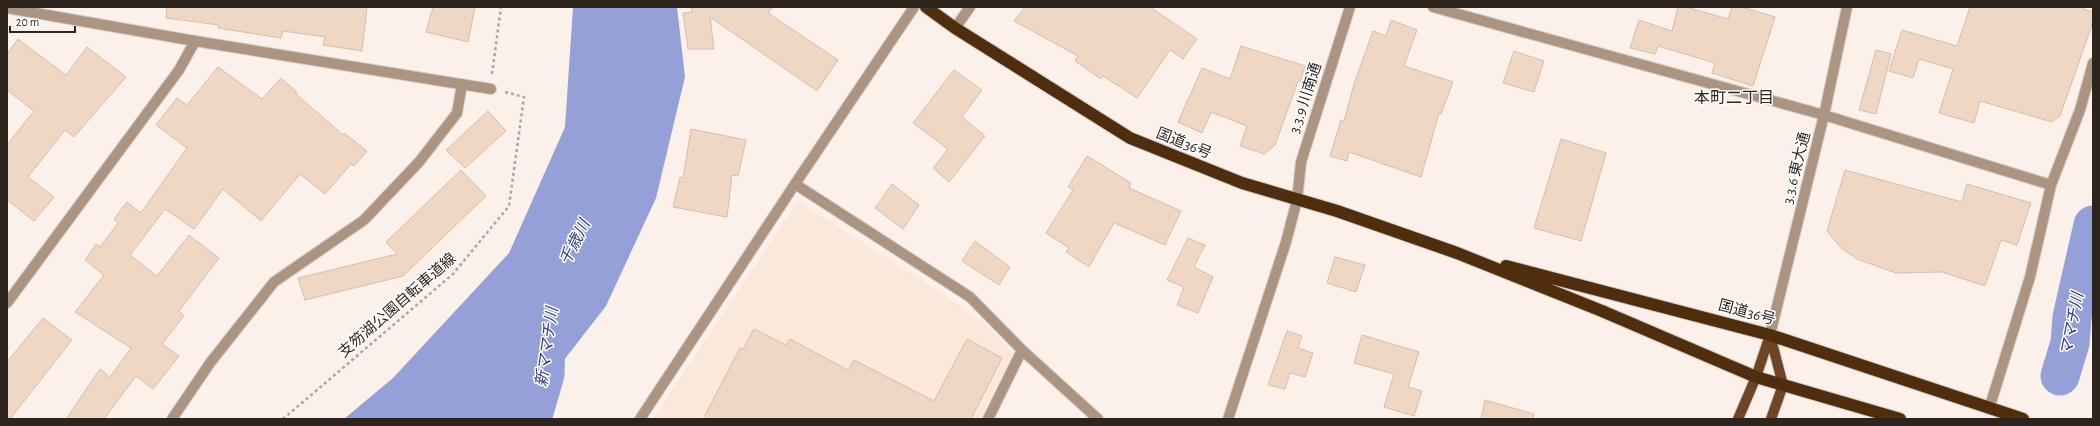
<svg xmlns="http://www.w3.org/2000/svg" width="2100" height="426" font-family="'Alegreya Sans','Noto Sans JP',sans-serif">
	<rect width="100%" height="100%" fill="#fbf1ea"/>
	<path fill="#fbe8da" d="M 798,201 L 931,286 L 985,324 L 1013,353 L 980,419 L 653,419 Z"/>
	<path fill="#95a0d9" d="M 573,7 L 677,7 L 685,77 L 656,198 L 606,306 L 518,419 L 344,419 L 393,378 L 509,253 L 565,127 Z"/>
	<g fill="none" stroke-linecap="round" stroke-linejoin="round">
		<path stroke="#95a0d9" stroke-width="39" d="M 2060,376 L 2070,343 L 2072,317 L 2093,225
			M 532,419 L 545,374 L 546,336"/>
	</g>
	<path fill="#efd7c4" stroke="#d6beac" d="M 167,7 L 367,7 L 362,51 L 323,45 L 325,37 L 283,31 L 281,38 L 218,28 L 219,25 L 166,18 Z
		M 433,7 L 475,7 L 468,42 L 426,32 Z
		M 691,7 L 773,7 L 768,13 L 838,60 L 817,91 L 710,17 L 714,49 L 688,49 L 683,13 L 692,12 Z
		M 1025,7 L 1150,7 L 1197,39 L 1183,59 L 1170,50 L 1137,98 L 1103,76 L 1101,79 L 1075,61 L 1078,56 L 1014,21 Z
		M 1678,7 L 1686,7 L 1728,19 L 1732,7 L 1742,7 L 1775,17 L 1753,86 L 1712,73 L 1715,63 L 1658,46 L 1655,54 L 1630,48 L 1639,20 L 1672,31 Z
		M 1970,7 L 2084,7 L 2083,9 L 2093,12 L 2093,22 L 2060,116 L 2052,122 L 1980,101 L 1974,123 L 1939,113 L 1953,69 L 1919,59 L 1913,78 L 1889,71 L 1902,30 L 1957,46 Z
		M 1391,20 L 1417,30 L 1404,66 L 1453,82 L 1441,114 L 1439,113 L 1421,177 L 1349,152 L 1347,161 L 1330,156 L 1341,120 L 1344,121 L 1354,84 L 1373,31 L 1386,36 Z
		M 18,39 L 66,75 L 87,47 L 126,77 L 74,137 L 65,130 L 28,177 L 54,197 L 34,221 L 7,200 L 7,145 L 34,111 L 7,90 L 7,54 Z
		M 1241,46 L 1305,66 L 1300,82 L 1298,81 L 1275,145 L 1264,154 L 1240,146 L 1247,126 L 1211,112 L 1202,133 L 1178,122 L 1202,68 L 1230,79 Z
		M 1876,50 L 1891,54 L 1876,114 L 1859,110 Z
		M 1514,51 L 1544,61 L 1534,92 L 1503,83 Z
		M 218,67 L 262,99 L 281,78 L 297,92 L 295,93 L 343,135 L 344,133 L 367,151 L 354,166 L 351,164 L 325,194 L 300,174 L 261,221 L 223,189 L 194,229 L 165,209 L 130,255 L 157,276 L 189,235 L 219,258 L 179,311 L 184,316 L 162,344 L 179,356 L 153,389 L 136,376 L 104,419 L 66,419 L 100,369 L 110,377 L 131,348 L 75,312 L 104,275 L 85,260 L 96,244 L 100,247 L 118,223 L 114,219 L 127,202 L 141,213 L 187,148 L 156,125 L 177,98 L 187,105 Z
		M 954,70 L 982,90 L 962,117 L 985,136 L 949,182 L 933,168 L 948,149 L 913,123 Z
		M 488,111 L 506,131 L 465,168 L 446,150 Z
		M 691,129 L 746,140 L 738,176 L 732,175 L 727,217 L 673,207 L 680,177 L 683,178 Z
		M 1561,139 L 1606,153 L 1581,241 L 1534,228 Z
		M 1087,156 L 1131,183 L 1129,188 L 1181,211 L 1165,245 L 1114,223 L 1089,267 L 1066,252 L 1069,248 L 1046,233 L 1073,190 L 1068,187 Z
		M 461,170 L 486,196 L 403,276 L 305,300 L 298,278 L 397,254 L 386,242 Z
		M 1845,170 L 1962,202 L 1967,184 L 2031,203 L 2017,245 L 2001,240 L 1985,286 L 1942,272 L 1896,273 L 1857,259 L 1841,248 L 1827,231 Z
		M 892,184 L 919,205 L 903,229 L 875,208 Z
		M 1188,238 L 1205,245 L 1194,267 L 1213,277 L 1198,313 L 1177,305 L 1184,287 L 1167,280 Z
		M 975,241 L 1010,267 L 999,285 L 962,261 Z
		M 1335,257 L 1365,265 L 1356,292 L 1327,283 Z
		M 43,318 L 72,340 L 10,419 L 7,419 L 7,362 Z
		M 754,329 L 786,345 L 790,339 L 848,370 L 854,360 L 934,401 L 967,339 L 1002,358 L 971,419 L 703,419 L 740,348 L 743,349 Z
		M 1287,331 L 1302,336 L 1298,348 L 1313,353 L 1305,377 L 1290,373 L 1285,389 L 1268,385 Z
		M 1362,335 L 1419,352 L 1408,387 L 1422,391 L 1414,416 L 1384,407 L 1394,374 L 1354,363 Z
		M 1485,400 L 1534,414 L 1533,419 L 1481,419 Z"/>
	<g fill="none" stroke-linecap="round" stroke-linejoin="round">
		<defs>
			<path id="minor" d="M 1433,7 L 1824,115 L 2051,185
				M 7,8 L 195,41 L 491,89
				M 955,28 L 970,7
				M 795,184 L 970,297 L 1022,350 L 1098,419
				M 7,303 L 179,70 L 195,41
				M 1770,335 L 1824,115 L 1847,7
				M 1989,409 L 2030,277 L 2051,185 L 2080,110 L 2093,63
				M 172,419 L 210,363 L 274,282 L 364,220 L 419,162 L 457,113 L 462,84
				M 640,419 L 795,184 L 914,7
				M 988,419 L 1022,350
				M 1228,419 L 1286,242 L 1297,200 L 1301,162 L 1350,7"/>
			<path id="major" d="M 1770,335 L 1783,385 L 1771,419
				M 1738,419 L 1756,377 L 1770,335"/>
			<path id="highway" d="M 926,7 L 955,28 L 1130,138 L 1242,183 L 1337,211 L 1457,253 L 1602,311 L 1756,377 L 1900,419
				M 1506,266 L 1770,335 L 2023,419"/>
		</defs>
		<use href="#minor" stroke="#d6ccc5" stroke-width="12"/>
		<use href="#major" stroke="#d6ccc5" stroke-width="12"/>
		<use href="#highway" stroke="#d6ccc5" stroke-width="14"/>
		<path stroke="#afa59e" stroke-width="2.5" stroke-dasharray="3 3" stroke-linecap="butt" d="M 492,74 L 501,7
			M 283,419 L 453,274 L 509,206 L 524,97 L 505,92"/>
		<use href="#minor" stroke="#ab9482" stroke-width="10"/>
		<use href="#major" stroke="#6d4525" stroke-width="10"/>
		<use href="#highway" stroke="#502d0d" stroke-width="12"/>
	</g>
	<g text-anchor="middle" stroke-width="3" stroke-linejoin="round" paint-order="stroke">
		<g font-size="15" fill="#2e241e" stroke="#fff">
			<text transform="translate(1305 98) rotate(-72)" y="5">3.3.9 川南通</text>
			<text transform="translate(1184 143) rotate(22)" y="5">国道36号</text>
			<text transform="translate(1796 168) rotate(-76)" y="5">3.3.6 東大通</text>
			<text transform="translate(397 305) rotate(-41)" y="5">支笏湖公園自転車道線</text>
			<text transform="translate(1747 312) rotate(15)" y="5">国道36号</text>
		</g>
		<g font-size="16" fill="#2e241e" stroke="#fff">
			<text x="1734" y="103">本町二丁目</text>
		</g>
		<g font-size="16" font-style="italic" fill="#33397e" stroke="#fff">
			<text transform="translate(574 242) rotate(-64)" y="6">千歳川</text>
			<text transform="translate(2071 324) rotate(-79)" y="6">ママチ川</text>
			<text transform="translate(546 347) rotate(-82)" y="6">新ママチ川</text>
		</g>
	</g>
	<rect width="2100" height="426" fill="none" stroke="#2e241e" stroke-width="16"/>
	<path d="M10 26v6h65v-6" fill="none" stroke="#2e241e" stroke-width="2"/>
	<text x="16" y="26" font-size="12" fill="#2e241e" stroke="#ffffff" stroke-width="3" paint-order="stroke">20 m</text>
</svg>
